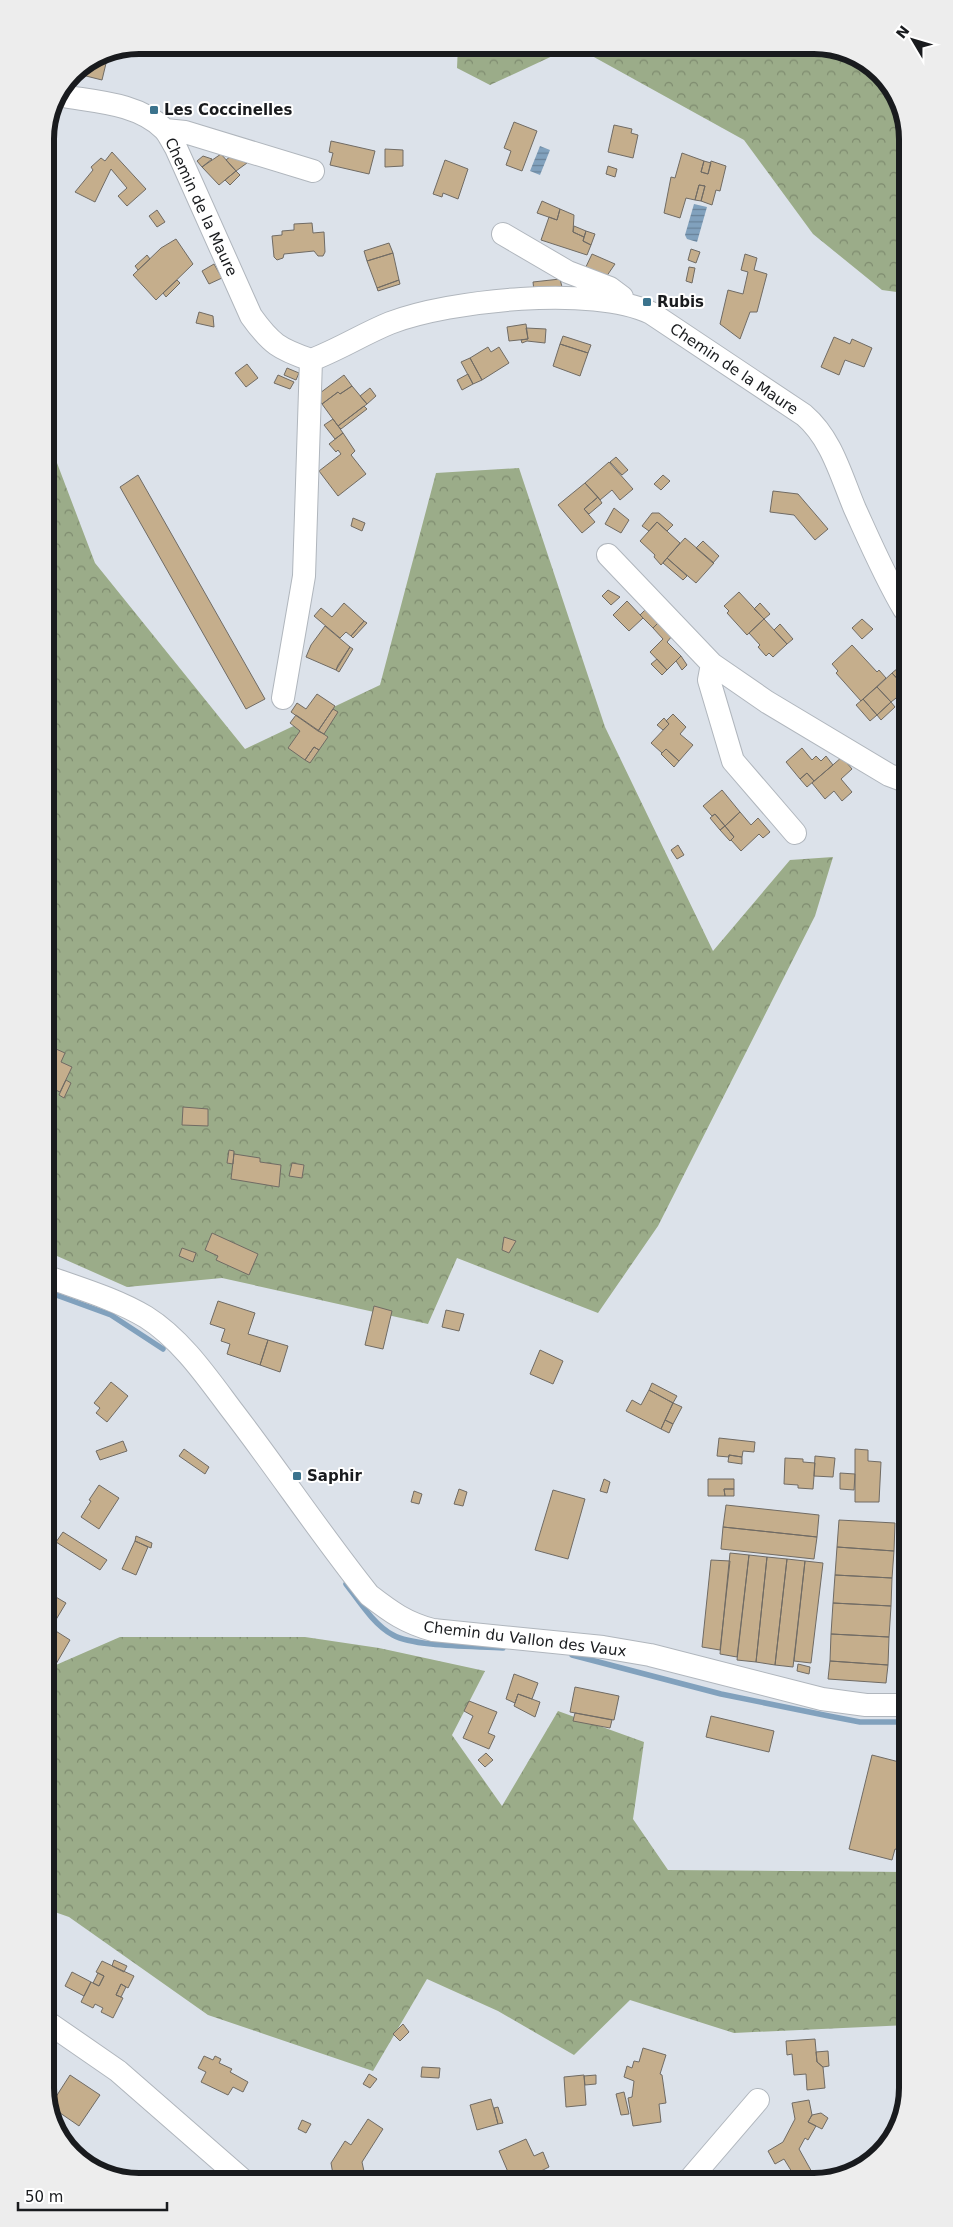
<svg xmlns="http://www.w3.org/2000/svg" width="953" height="2227" font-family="'DejaVu Sans',sans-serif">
	<defs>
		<pattern id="forest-crowns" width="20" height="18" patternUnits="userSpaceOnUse" patternTransform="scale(1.25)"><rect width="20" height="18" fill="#9bac89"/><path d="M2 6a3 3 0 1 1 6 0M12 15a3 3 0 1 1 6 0" fill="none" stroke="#7e8b6f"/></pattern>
		<pattern id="water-rules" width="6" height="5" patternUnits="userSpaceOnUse" patternTransform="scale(1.25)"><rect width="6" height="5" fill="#81a1bd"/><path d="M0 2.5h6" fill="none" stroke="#698299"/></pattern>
	</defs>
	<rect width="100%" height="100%" fill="#dce2ea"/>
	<path fill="url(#forest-crowns)" d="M 458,45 L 821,45 L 872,64 L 903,109 L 904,293 L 882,290 L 813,234 L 744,140 L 574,46 L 490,85 L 457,68 Z
		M 46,434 L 95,563 L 245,749 L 380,685 L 436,473 L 519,468 L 605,727 L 713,951 L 790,860 L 833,857 L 815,916 L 658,1226 L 598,1313 L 457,1258 L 428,1324 L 222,1278 L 127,1287 L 48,1252 Z
		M 120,1637 L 305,1637 L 379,1648 L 485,1671 L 452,1735 L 502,1806 L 558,1711 L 644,1742 L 633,1819 L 668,1870 L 907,1872 L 908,2025 L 734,2033 L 630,2000 L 574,2055 L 498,2011 L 427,1979 L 373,2071 L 208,2015 L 69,1917 L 49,1910 L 49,1668 Z"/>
	<path fill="url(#water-rules)" d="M 540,146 L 550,150 L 540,175 L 530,171 Z
		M 694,204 L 707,207 L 697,242 L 687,239 L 685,235 Z"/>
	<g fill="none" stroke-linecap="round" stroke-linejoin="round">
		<path stroke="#81a1bd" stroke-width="5.5" d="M 48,1292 L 111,1315 L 163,1349
			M 346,1584 C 359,1601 374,1625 393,1635 C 414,1647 477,1646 503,1648
			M 572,1655 L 721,1694 L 829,1716 L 860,1722 L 907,1722"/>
	</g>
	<path fill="#c5ae8c" stroke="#706b64" d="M 109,51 L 102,80 L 82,75 L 84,64 L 103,52 Z
		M 514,122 L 537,131 L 522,171 L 506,165 L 511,151 L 504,148 Z
		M 614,125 L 632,129 L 631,133 L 638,135 L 633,158 L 608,152 Z
		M 331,141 L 375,151 L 369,174 L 330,165 L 333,153 L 329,152 Z
		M 385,149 L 403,150 L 403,166 L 385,167 Z
		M 112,152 L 146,189 L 127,206 L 118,196 L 127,188 L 111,169 L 95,202 L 75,192 L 93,170 L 91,167 L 101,158 L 105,161 Z
		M 682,153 L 704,161 L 701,172 L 708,174 L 711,161 L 726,166 L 720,191 L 716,190 L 712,205 L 701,201 L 705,186 L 699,185 L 695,200 L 686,198 L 680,218 L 664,213 L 671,177 L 675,178 Z
		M 221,154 L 236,171 L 219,185 L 202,167 Z
		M 203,156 L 212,159 L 202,167 L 197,161 Z
		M 231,156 L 247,163 L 236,171 L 226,160 Z
		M 445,160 L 468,169 L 458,199 L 443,193 L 442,197 L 433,194 Z
		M 704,161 L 711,163 L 708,174 L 701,172 Z
		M 608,166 L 617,169 L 615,177 L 606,174 Z
		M 236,171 L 240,175 L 230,185 L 225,180 Z
		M 699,185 L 705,186 L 701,201 L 695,200 Z
		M 542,201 L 560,209 L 557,220 L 537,213 Z
		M 560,209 L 574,215 L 573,232 L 584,237 L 583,241 L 591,245 L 587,255 L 541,240 L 549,217 L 557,220 Z
		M 157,210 L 165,222 L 157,227 L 149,216 Z
		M 312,223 L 313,233 L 324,232 L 325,252 L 323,256 L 318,256 L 314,251 L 284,254 L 283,258 L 277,260 L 274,257 L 272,236 L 282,235 L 282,231 L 294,230 L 294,224 Z
		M 574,226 L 586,231 L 584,237 L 573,232 Z
		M 586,231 L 595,234 L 591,245 L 583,241 Z
		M 176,239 L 193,264 L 156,300 L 133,275 L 161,248 Z
		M 389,243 L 393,253 L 367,261 L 364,251 Z
		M 691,249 L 700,252 L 696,263 L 688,260 Z
		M 393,253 L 399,280 L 377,288 L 367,261 Z
		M 592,254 L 615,264 L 604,280 L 584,271 Z
		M 745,254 L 757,258 L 754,270 L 767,274 L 757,312 L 750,312 L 740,339 L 720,324 L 728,290 L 743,294 L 748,272 L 741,270 Z
		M 147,255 L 150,259 L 138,270 L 135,266 Z
		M 214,264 L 222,278 L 209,284 L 202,271 Z
		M 689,267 L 695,268 L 692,283 L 686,281 Z
		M 560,279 L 562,287 L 534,291 L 533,282 Z
		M 177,280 L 180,283 L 166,297 L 163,293 Z
		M 399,280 L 400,284 L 378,291 L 377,288 Z
		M 46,287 L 55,297 L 46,306 Z
		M 199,312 L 213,316 L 214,327 L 196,323 Z
		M 526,324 L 528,339 L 509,341 L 507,327 Z
		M 526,328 L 546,329 L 545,343 L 527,341 L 522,343 L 521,340 L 528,339 Z
		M 563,336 L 591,345 L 588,353 L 560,344 Z
		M 834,337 L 850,344 L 852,339 L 872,348 L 864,367 L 845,360 L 839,375 L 821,367 Z
		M 560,344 L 588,353 L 580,376 L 553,366 Z
		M 488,347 L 491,352 L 499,347 L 509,363 L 482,380 L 470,358 Z
		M 470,358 L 482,380 L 473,384 L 461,362 Z
		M 247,364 L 258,378 L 246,387 L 235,373 Z
		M 287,368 L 299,373 L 296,380 L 284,375 Z
		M 468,374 L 473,384 L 462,390 L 457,380 Z
		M 278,375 L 294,382 L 290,389 L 274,383 Z
		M 344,375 L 352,386 L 340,394 L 338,392 L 322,404 L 316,396 Z
		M 352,386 L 367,404 L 338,426 L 322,404 L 338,392 L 340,394 Z
		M 370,388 L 376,396 L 367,404 L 360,396 Z
		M 364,406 L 367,409 L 341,429 L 338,426 Z
		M 333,419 L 343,433 L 335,439 L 324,425 Z
		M 343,433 L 355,451 L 351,455 L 366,474 L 338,496 L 319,471 L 341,454 L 338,450 L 336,452 L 329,444 Z
		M 616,457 L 628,470 L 622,475 L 610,462 Z
		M 609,462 L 633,489 L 620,500 L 612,490 L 600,500 L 585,483 Z
		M 138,475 L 265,699 L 246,709 L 120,487 Z
		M 663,475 L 670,481 L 661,490 L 654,484 Z
		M 585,483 L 598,497 L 584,509 L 595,522 L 582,533 L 558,505 Z
		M 773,491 L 798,494 L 828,529 L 815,540 L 794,515 L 770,512 Z
		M 598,497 L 602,503 L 589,514 L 584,509 Z
		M 614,508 L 629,520 L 621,533 L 605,524 Z
		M 652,513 L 659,513 L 673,525 L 667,531 L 657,522 L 649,531 L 642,526 Z
		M 353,518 L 365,523 L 362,531 L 351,526 Z
		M 657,522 L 680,543 L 661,565 L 654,557 L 655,555 L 640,541 Z
		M 685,538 L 714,563 L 696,583 L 667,558 Z
		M 703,541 L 719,556 L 713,563 L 696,548 Z
		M 667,558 L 687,576 L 683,580 L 663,563 Z
		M 608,590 L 620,597 L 611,605 L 602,596 Z
		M 739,592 L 764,619 L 747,635 L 727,613 L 729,611 L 724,606 Z
		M 627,601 L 643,618 L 629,631 L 613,615 Z
		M 344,603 L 364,621 L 351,636 L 346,632 L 340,638 L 314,616 L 321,608 L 332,617 Z
		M 760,603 L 770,614 L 764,619 L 754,609 Z
		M 646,609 L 659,622 L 653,628 L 640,615 Z
		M 764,619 L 787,644 L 773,657 L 769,653 L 766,656 L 758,647 L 760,645 L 749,633 Z
		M 862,619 L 873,629 L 862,639 L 852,628 Z
		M 364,621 L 367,623 L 353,638 L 351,636 Z
		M 659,622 L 672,636 L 667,642 L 681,656 L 667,670 L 650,652 L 663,639 L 653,628 Z
		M 780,624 L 793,639 L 787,644 L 774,630 Z
		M 325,626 L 350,647 L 336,670 L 306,657 L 311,645 Z
		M 852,645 L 877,672 L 879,670 L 886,678 L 861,701 L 836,673 L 838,671 L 832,664 Z
		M 350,647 L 353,649 L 339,672 L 336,670 L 338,665 Z
		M 681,656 L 687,665 L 682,670 L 676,661 Z
		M 657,659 L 667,670 L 662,675 L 651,664 Z
		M 898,668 L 905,675 L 905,687 L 892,673 Z
		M 892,673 L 905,687 L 905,691 L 891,702 L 877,687 Z
		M 877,687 L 891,702 L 877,715 L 863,699 Z
		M 317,694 L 335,706 L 318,731 L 291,712 L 297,703 L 306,709 Z
		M 863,699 L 877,715 L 870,721 L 856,705 Z
		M 891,702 L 895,707 L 881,720 L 877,715 Z
		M 333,709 L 338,712 L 324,734 L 318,731 Z
		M 673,714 L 686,727 L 680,734 L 693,745 L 679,761 L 666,749 L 662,753 L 651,743 L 669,724 L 666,721 Z
		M 296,715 L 328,737 L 319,750 L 314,747 L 305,760 L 288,748 L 300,731 L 290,723 Z
		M 664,718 L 669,724 L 663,730 L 657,725 Z
		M 314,747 L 319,750 L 310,763 L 305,760 Z
		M 802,748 L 812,760 L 816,756 L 821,761 L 826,756 L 833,765 L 814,781 L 807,773 L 800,779 L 786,762 Z
		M 666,749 L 679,761 L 674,767 L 661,754 Z
		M 842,757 L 852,769 L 841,779 L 852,792 L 842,801 L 834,791 L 825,799 L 812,783 Z
		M 807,773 L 814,781 L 807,787 L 800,779 Z
		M 722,790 L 740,812 L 725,826 L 715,814 L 712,816 L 703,806 Z
		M 740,812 L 751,825 L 758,818 L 770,832 L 763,838 L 759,834 L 741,851 L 731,840 L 734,837 L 725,826 Z
		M 715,814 L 725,826 L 720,830 L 710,818 Z
		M 725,826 L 734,837 L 730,841 L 720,830 Z
		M 678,845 L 684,855 L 677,859 L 671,850 Z
		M 47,1045 L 65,1053 L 61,1062 L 72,1067 L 60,1092 L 47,1086 Z
		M 66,1080 L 71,1083 L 64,1098 L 59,1095 Z
		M 183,1107 L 208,1109 L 208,1126 L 182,1125 Z
		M 229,1150 L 234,1151 L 233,1164 L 227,1163 Z
		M 234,1154 L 260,1158 L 260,1162 L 281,1165 L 279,1187 L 231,1179 Z
		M 292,1163 L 304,1165 L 302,1178 L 289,1176 Z
		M 212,1233 L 258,1254 L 249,1275 L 216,1260 L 218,1256 L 205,1250 Z
		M 504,1237 L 516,1241 L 509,1253 L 502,1250 Z
		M 182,1248 L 196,1253 L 193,1262 L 179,1256 Z
		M 218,1301 L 255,1313 L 248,1334 L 268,1340 L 260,1365 L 227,1354 L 230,1344 L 221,1341 L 225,1329 L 210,1324 Z
		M 374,1306 L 392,1311 L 383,1349 L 365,1345 Z
		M 446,1310 L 464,1314 L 459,1331 L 442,1327 Z
		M 268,1340 L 288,1346 L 280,1372 L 260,1365 Z
		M 540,1350 L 563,1361 L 553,1384 L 530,1374 Z
		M 111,1382 L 128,1396 L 107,1422 L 96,1413 L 100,1408 L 94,1403 Z
		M 652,1383 L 677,1396 L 673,1403 L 649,1390 Z
		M 649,1390 L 673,1403 L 661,1429 L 626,1411 L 632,1400 L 641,1405 Z
		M 673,1403 L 682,1407 L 673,1424 L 665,1420 Z
		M 665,1420 L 673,1424 L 669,1433 L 661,1429 Z
		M 719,1438 L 755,1442 L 754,1452 L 743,1451 L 742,1457 L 729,1455 L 729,1457 L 717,1456 Z
		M 123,1441 L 127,1451 L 100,1460 L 96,1451 Z
		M 184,1449 L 209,1467 L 205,1474 L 179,1456 Z
		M 855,1449 L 868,1450 L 868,1461 L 881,1462 L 879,1502 L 855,1502 Z
		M 729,1455 L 742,1457 L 742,1464 L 728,1462 Z
		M 815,1456 L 835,1458 L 833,1477 L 814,1476 Z
		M 785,1458 L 803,1459 L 803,1462 L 815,1463 L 813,1489 L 798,1488 L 798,1485 L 784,1484 Z
		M 840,1473 L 855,1474 L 854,1490 L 840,1489 Z
		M 604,1479 L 610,1482 L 607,1493 L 600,1491 Z
		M 708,1479 L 734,1479 L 734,1489 L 724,1489 L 725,1496 L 708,1496 Z
		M 99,1485 L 119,1498 L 99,1529 L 81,1517 L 91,1501 L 89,1500 Z
		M 459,1489 L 467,1492 L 463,1506 L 454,1504 Z
		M 724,1489 L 734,1489 L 734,1496 L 725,1496 Z
		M 553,1490 L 585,1499 L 568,1559 L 535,1550 Z
		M 414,1491 L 422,1494 L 419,1504 L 411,1502 Z
		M 726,1505 L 819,1515 L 817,1537 L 723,1527 Z
		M 839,1520 L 895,1523 L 894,1551 L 837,1547 Z
		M 723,1527 L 817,1537 L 814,1559 L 721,1549 Z
		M 63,1532 L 107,1560 L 100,1570 L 56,1542 Z
		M 136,1536 L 152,1543 L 151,1548 L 135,1541 Z
		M 135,1541 L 148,1547 L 136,1575 L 122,1569 Z
		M 837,1547 L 894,1551 L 892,1578 L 835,1575 Z
		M 730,1553 L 749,1555 L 737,1657 L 720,1654 Z
		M 749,1555 L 767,1557 L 756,1662 L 737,1660 Z
		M 767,1557 L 787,1559 L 775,1665 L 756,1662 Z
		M 787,1559 L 805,1561 L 793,1667 L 775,1665 Z
		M 711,1560 L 730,1561 L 720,1650 L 702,1647 Z
		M 805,1561 L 823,1563 L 811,1663 L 794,1661 Z
		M 835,1575 L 892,1578 L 891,1606 L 833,1603 Z
		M 49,1593 L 66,1603 L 51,1628 L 70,1640 L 49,1676 Z
		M 833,1603 L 891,1606 L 889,1637 L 831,1634 Z
		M 831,1634 L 889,1637 L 888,1665 L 830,1661 Z
		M 830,1661 L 888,1665 L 886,1683 L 828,1679 Z
		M 798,1664 L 810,1667 L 809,1674 L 797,1671 Z
		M 514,1674 L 538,1683 L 532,1699 L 518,1694 L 515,1703 L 506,1699 Z
		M 575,1687 L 619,1696 L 614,1720 L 570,1712 Z
		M 518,1694 L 540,1702 L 535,1717 L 514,1706 Z
		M 469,1701 L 497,1712 L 488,1733 L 495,1736 L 489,1749 L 463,1738 L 473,1716 L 464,1711 Z
		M 575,1713 L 612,1720 L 610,1728 L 573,1721 Z
		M 711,1716 L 774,1731 L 769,1752 L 706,1737 Z
		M 486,1753 L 493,1760 L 485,1767 L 478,1760 Z
		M 872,1755 L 907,1764 L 907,1852 L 895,1849 L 892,1860 L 849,1849 Z
		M 114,1960 L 127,1966 L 124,1972 L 112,1966 Z
		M 102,1961 L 134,1976 L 128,1988 L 121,1984 L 116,1995 L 123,1998 L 113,2018 L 101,2012 L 103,2008 L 95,2004 L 93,2008 L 81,2002 L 91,1982 L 99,1986 L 104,1976 L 96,1972 Z
		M 72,1972 L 91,1982 L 84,1996 L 65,1986 Z
		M 98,1973 L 104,1976 L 99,1986 L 93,1983 Z
		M 121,1984 L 126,1987 L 121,1997 L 116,1995 Z
		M 403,2024 L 409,2032 L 400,2041 L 393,2034 Z
		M 908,2035 L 908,2089 L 907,2093 L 901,2036 Z
		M 815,2039 L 817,2062 L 823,2067 L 825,2088 L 807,2090 L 806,2074 L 794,2075 L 792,2054 L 787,2055 L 786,2041 Z
		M 643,2048 L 666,2055 L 660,2074 L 662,2075 L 666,2103 L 659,2104 L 661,2122 L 633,2126 L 628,2098 L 632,2097 L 634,2081 L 624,2077 L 627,2066 L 632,2068 L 634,2061 L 639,2062 Z
		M 828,2051 L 829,2066 L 823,2067 L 817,2062 L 816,2052 Z
		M 204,2056 L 213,2060 L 215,2056 L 221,2059 L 219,2063 L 232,2069 L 230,2072 L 248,2082 L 243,2092 L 233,2087 L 228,2095 L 201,2082 L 206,2072 L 198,2068 Z
		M 422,2067 L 440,2068 L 439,2078 L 421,2077 Z
		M 369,2074 L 377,2079 L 370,2088 L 363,2084 Z
		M 70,2075 L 100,2095 L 79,2126 L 50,2106 Z
		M 584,2075 L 586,2105 L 566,2107 L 564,2077 Z
		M 596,2075 L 596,2084 L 585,2085 L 584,2076 Z
		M 624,2092 L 629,2114 L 621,2115 L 616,2094 Z
		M 491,2099 L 498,2124 L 477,2130 L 470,2105 Z
		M 809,2100 L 812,2115 L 808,2122 L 816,2126 L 808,2140 L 805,2138 L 799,2149 L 813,2174 L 807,2177 L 795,2177 L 784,2159 L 775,2164 L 768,2151 L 783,2142 L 795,2119 L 792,2103 Z
		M 498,2107 L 503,2123 L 498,2124 L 494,2108 Z
		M 821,2113 L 828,2118 L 822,2129 L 808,2122 L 812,2115 Z
		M 368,2119 L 383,2129 L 362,2162 L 365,2176 L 346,2180 L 334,2180 L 331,2163 L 345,2141 L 351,2145 Z
		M 302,2120 L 311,2124 L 306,2133 L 298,2129 Z
		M 526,2139 L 534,2156 L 543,2152 L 549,2167 L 525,2179 L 511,2179 L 499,2151 Z"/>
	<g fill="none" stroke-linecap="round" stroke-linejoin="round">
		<defs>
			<path id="minor" d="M 62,96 C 96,102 137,103 164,129 C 169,134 172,142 176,148 L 251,316 C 271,344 279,349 311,360 C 338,350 363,334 390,323 C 450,300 593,285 651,313 L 804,415 C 832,439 841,476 855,509 C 870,542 885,577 904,609
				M 165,130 L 185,132 L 313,171
				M 503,234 L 568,272 L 610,288 L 622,297
				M 608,555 L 712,664 L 767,702 L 889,775 L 905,781
				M 712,664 L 709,680 L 733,761 L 795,833
				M 283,698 L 304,576 L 311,360
				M 48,1277 C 81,1289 116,1299 146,1317 C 181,1339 207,1377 231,1409 C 278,1470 321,1535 369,1595 C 391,1612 406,1623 433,1630 L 603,1647 L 650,1655 L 822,1699 L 866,1705 L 907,1705
				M 50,2024 L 118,2071 L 244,2181
				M 691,2178 L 758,2100"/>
		</defs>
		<use href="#minor" stroke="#b0b6bd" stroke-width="24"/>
		<use href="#minor" stroke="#fff" stroke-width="22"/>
	</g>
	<g fill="#3b738d" stroke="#fff" stroke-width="2">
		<rect x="149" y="105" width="10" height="10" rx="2.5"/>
		<rect x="642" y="297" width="10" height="10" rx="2.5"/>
		<rect x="292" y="1471" width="10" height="10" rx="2.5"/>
	</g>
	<g text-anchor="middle" stroke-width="4" stroke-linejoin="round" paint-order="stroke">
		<g font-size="15" font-weight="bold" fill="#191b1e" stroke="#fff" text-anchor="start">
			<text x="164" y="115">Les Coccinelles</text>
			<text x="657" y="307">Rubis</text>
			<text x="307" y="1481">Saphir</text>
		</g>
		<g font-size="15" fill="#191b1e" stroke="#fff">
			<text transform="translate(201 207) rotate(65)" y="5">Chemin de la Maure</text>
			<text transform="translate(734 369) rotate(34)" y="5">Chemin de la Maure</text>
			<text transform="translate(525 1639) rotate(7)" y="5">Chemin du Vallon des Vaux</text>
		</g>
	</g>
	<path d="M0 0H953V2227H0ZM139 54H814A85 85 0 0 1 899 139V2088A85 85 0 0 1 814 2173H139A85 85 0 0 1 54 2088V139A85 85 0 0 1 139 54Z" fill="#ededed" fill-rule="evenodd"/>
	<path fill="none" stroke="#191b1e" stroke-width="6" d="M139 54H814A85 85 0 0 1 899 139V2088A85 85 0 0 1 814 2173H139A85 85 0 0 1 54 2088V139A85 85 0 0 1 139 54Z"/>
	<g transform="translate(913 40) rotate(308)" stroke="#ffffff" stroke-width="4" paint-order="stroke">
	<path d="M0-4L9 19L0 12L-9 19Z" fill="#191b1e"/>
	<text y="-8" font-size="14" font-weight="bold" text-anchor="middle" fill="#191b1e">N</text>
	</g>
	<path d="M18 2202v8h149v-8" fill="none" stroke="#191b1e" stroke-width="2.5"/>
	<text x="25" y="2202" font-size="15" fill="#191b1e" stroke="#ffffff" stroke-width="4" paint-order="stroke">50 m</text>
</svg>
